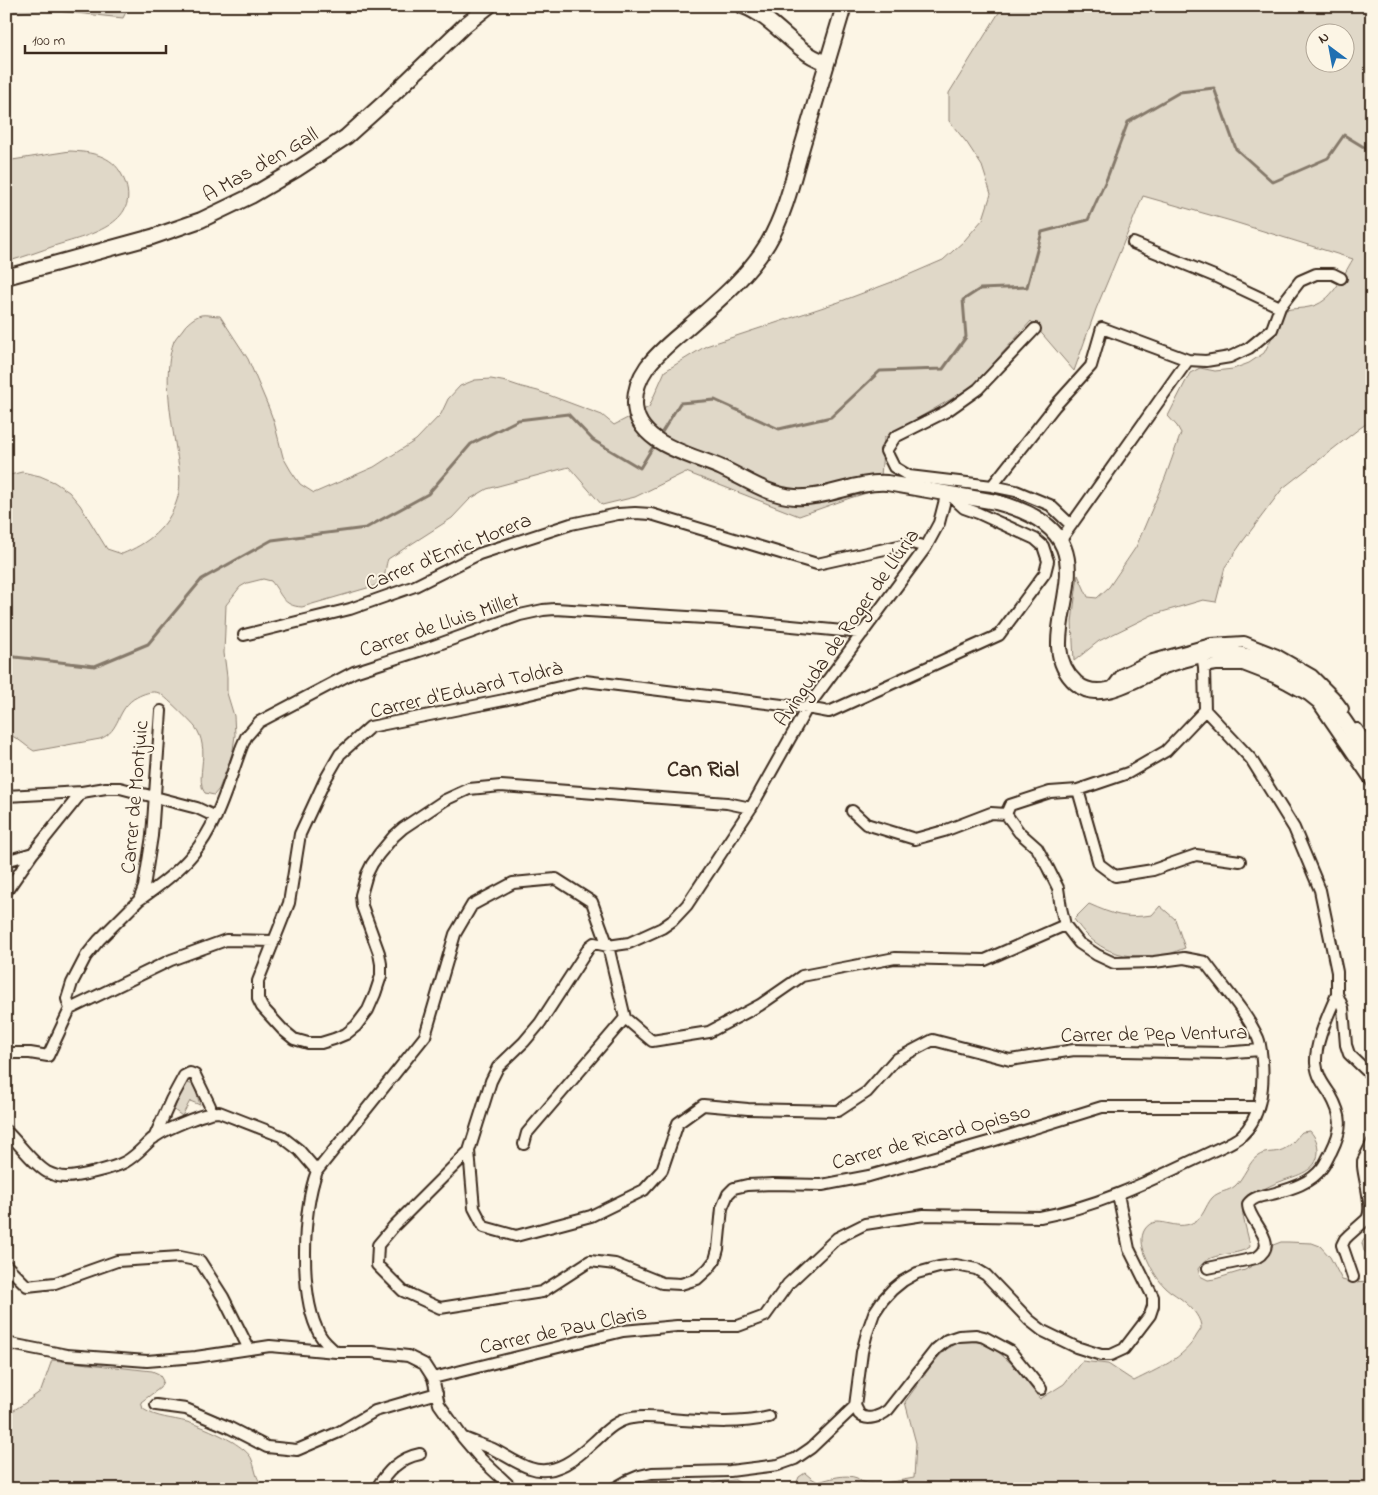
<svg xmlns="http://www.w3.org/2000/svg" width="1378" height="1495" font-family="'Indie Flower',sans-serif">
	<rect width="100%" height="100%" fill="#fcf5e5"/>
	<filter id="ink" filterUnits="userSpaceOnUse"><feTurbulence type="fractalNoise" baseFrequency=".02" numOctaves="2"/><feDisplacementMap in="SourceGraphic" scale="10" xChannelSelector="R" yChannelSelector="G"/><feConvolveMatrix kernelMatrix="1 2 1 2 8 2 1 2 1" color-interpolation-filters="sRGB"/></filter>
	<g filter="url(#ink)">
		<path fill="#e0d8c8" stroke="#8e8173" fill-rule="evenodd" d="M 6,6 L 129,6 L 123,18 L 47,10 L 6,13 Z
			M 1003,6 L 1372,6 L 1372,420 L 1360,428 L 1283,488 L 1243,541 L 1225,567 L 1216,602 L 1203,600 L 1152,615 L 1099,641 L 1074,661 L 1072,622 L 1078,575 L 1088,597 L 1097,598 L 1109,587 L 1136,547 L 1165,478 L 1181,433 L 1177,426 L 1168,416 L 1190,373 L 1200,368 L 1215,371 L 1233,369 L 1249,363 L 1264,353 L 1286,310 C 1293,308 1301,309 1309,307 C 1332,303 1342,277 1353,259 L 1231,221 L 1143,196 L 1096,309 L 1074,371 L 1031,321 L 972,387 L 884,438 L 880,489 L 850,498 L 799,516 L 686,472 L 635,497 L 602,505 L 569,467 L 487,489 L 470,499 L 452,518 L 388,559 C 383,573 389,577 374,586 L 302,607 C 282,606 282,594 271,581 L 263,579 L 247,583 L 240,587 L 226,605 L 224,653 L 227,677 L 227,693 L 234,716 L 235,735 L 233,750 L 228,766 L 219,789 L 214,795 L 205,793 C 204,791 202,789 202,786 C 199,775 205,758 202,744 C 201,738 199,732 195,727 C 191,722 163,694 159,693 C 152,690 143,694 137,697 C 116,708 121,731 100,739 L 34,751 C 24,745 18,737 6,734 L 6,476 L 22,472 L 40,476 L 54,482 L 69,492 L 80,505 L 107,549 L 122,554 C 147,544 168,528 177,500 C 183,482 178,462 175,443 C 170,413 163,370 174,341 C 176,337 180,333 183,329 C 186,324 194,317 201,315 C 206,314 214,316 220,316 L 248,359 L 268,406 L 274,422 L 283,457 L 291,471 L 300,484 L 314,493 L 374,467 L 416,440 L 441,414 L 448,399 L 460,386 L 475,380 L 491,379 L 507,382 L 522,387 L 538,391 L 602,415 L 614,425 L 649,407 L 665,371 L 706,346 L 839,302 L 892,282 L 943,260 L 964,241 L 983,219 L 991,194 L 982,166 L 967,143 L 949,121 L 949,93 ZM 1316,32 L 1346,32 L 1346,62 L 1316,62 Z
			M 70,151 C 91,152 112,155 122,175 C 146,222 90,235 57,245 C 40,251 24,257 6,262 L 6,161 Z
			M 1089,904 C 1114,915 1125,919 1152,915 L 1160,906 L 1175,919 L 1185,948 C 1179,950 1173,953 1166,955 C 1160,957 1153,956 1147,956 C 1114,958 1092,946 1074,919 Z
			M 184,1082 L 194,1085 L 200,1105 L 190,1101 L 182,1116 L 174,1110 Z
			M 1310,1131 C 1316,1138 1318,1143 1318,1152 C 1317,1172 1297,1175 1282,1181 C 1273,1184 1265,1188 1257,1193 C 1251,1196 1245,1199 1243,1205 C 1240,1213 1249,1236 1250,1247 C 1233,1258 1210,1250 1198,1269 L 1200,1276 L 1208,1280 L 1215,1279 L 1245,1270 L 1265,1258 L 1273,1245 L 1281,1242 L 1288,1242 L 1312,1243 L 1320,1246 L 1330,1257 L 1342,1280 L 1350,1282 L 1372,1281 L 1372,1489 L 794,1489 L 799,1477 L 805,1473 L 811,1478 L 818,1482 C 829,1479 845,1473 857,1478 C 859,1479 861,1482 863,1482 C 873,1486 903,1480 914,1478 L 916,1443 L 905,1402 L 936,1359 L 947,1349 L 962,1341 L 982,1342 L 995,1349 L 1013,1365 L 1040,1399 L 1064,1384 L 1082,1361 L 1108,1364 L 1134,1381 C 1157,1369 1184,1359 1197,1335 C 1198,1333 1200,1331 1201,1329 C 1202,1319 1192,1308 1186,1303 C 1180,1297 1171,1293 1165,1287 C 1156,1278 1150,1266 1145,1254 C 1142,1246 1140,1237 1145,1229 C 1157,1212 1175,1233 1194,1222 C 1204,1217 1205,1206 1212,1198 C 1218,1191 1228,1192 1235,1186 C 1243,1179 1250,1160 1258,1156 C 1265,1151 1272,1153 1279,1151 C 1290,1148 1295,1139 1302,1132 Z
			M 1372,1225 L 1372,1256 L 1364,1251 L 1362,1243 Z
			M 52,1360 L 152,1371 L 159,1374 L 163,1381 L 160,1388 L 141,1402 L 143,1409 C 157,1418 172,1418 187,1422 C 202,1426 219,1434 233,1442 C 239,1446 250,1453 252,1460 C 257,1473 255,1482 269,1489 L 6,1489 L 6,1415 L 22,1405 L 41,1391 Z
			M 735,1480 L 742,1484 L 744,1489 L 705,1489 C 714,1481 724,1481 735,1480 Z"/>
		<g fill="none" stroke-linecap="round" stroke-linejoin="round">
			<path stroke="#85796b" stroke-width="3" d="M 659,437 L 680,403 L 715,400 L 779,429 L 831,417 L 880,371 L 943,369 L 966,337 L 963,300 L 980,289 L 1027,287 L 1042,232 L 1088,220 L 1107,178 L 1128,122 L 1180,92 L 1214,88 L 1236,149 L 1273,182 L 1328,158 L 1344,135 L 1372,152
				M 6,656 L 95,666 L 148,644 L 202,579 L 272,540 L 366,528 L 428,494 L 471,444 L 518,420 L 568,414 L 593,440 L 640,468 L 656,442"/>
			<defs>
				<path id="street" d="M 1133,243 L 1214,276 L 1280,307
					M 1035,329 L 978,389 L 947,411 L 895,437 L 886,451 L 894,467 L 909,476 L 992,486 L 1016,491 L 1050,505 L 1071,525
					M 992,486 L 1055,406 L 1091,366 L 1102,328 L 1188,360
					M 947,492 L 939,523 L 926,547 L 807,708 L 751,808 L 687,905 L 672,921 L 662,928 L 629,943 L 608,946 L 594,943 L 590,946 L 540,1023 L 524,1042 L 498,1067 L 491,1081 L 469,1151 L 474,1208 L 484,1227 L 516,1236 L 591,1216 L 644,1190 L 662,1170 L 678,1123 L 703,1105 L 748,1109 L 838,1111 L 867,1092 L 895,1060 L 933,1040 L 1010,1060 L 1074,1050 L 1222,1053 L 1260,1050
					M 1060,541 L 1188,360 L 1206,361 L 1230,357 L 1249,348 L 1272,329 L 1280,307 L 1300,281 L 1316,274 L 1333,274 L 1341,278
					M 244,635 L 350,609 L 415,586 L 479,554 L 571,524 L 618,514 L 635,513 L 651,514 L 817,564 L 912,543 L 926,547
					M 1204,667 L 1216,665 L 1243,665 L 1274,677 L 1288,684 L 1308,695 L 1318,703 L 1372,782
					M 1110,690 L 1122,674 L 1149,661 L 1211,644 L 1244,642 L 1277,655 L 1312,675 L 1334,697 L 1343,709
					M 1205,710 L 1251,759 L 1294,828 L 1320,890 L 1337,972 L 1337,994 L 1343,1008 L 1346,1045 L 1349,1054 L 1372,1076
					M 1357,729 L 1372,751
					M 1078,790 L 1099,864 L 1115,876 L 1153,870 L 1196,855 L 1240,861
					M 6,796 L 82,792 L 106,788 L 120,788 L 197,808 L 216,817
					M 751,808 L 727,803 L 501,786 L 469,789 L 445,800 L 403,828 L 394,836 L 379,854 L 372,864 L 367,874 L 361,895 L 362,906 L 379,953 L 381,964 L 381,976 L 375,994 L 368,1010 L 356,1026 L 346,1034 L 334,1039 L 321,1043 L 308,1043 L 294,1039 L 283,1030 L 262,1007 L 258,999 L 258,981 L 289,903 L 300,834 L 325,780 L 340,754 L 370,727 L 504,700 L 585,681 L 807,708 L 829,712 L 999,635 L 1045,573 L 1048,561 L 1043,546 L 1035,539 L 978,513 L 964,508 L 948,493
					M 852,811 L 866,824 L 915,839 L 944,831 L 991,813 L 1006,814
					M 6,861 L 33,853
					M 6,892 L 33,853 L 82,792
					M 139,900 C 158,887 177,873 192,855 C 218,825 228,783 242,746 L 246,737 L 259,722 L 354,672 L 428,648 L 520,615 L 543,610 L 555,609 L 721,619 L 863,633
					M 70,1009 L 67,999 L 72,983 L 86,956 L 99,940 L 139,900 L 144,887 L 152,836 L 161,711
					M 6,1053 L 30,1053 L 48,1056 L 70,1009 L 171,960 L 226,940 L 274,941
					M 6,1131 C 19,1143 32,1163 47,1172 C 53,1175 60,1177 66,1177 C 79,1177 114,1168 125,1162 C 136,1156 143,1147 152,1139 C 163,1130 205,1112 219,1112 L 281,1136 L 299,1150 L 317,1171 C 302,1210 299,1298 320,1335 C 324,1342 330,1347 336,1352
					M 154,1138 L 171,1100 L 184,1076 L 190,1073 L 195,1075 L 210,1106 L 211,1112
					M 524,1144 L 527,1133 L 625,1018
					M 469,1151 L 394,1226 L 378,1245 L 377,1265 L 403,1291 L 440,1308 L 542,1292 L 590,1261 L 615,1264 L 662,1283 L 681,1284 L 697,1279 L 708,1269 L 715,1260 L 718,1249 L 722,1208 L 728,1194 L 734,1188 L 747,1185 L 773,1184 L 822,1185 L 869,1176 L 992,1141 L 1102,1107 L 1258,1107
					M 317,1171 L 425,1036 L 455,934 L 472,905 L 513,883 L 556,879 L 592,902 L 608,946 L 625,1018 L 652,1041 L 709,1032 L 760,1005 L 802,976 L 895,958 L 985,960 L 1065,925
					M 6,1265 L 27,1286 L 55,1283 L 117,1261 L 180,1257 L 200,1261 L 223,1297 L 249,1349
					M 1208,1268 L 1256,1258 C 1282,1243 1248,1222 1248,1204 C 1254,1196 1263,1196 1272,1194 C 1290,1189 1310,1184 1322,1168 C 1326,1163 1328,1157 1331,1152 C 1343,1128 1343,1117 1330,1094 C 1323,1084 1317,1076 1316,1063 C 1315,1041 1329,1014 1337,994
					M 1353,1277 L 1342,1245 L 1345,1239 L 1349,1235 L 1367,1219 C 1374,1207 1364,1181 1363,1166 L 1363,1161 L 1372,1143
					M 6,1343 L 67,1355 L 147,1361 L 196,1357 L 270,1346 L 336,1352 L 372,1352 L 408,1356 L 424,1364 L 433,1378 L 439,1404 L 463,1438 L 480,1458 L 513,1489
					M 433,1378 L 623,1331 L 677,1326 L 738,1326 L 765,1316 L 788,1284 L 837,1238 L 865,1224 L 924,1215 L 1040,1217 C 1107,1205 1167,1172 1228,1144 C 1233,1141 1238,1139 1241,1136 C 1261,1118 1264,1086 1262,1061 C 1261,1053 1261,1045 1258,1038 C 1245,1010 1223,987 1205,962 L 1184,958 L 1154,962 L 1114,963 L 1097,955 L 1079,943 L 1065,925 L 1061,908 L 1058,888 L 1048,868 L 1037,848 L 1019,832 L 1006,814 L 1010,805 L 1050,792 L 1078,790 L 1128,773 L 1166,751 L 1205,710 L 1204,667 L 1202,655
					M 156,1405 L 186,1409 L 228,1427 L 267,1447 L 297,1450 L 339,1432 L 375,1411 L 437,1393
					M 855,1406 C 856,1407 859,1414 859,1414 C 867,1422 881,1416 888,1410 L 936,1349 L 947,1340 L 959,1336 L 976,1335 L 984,1337 L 1010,1351 L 1041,1389
					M 464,1438 C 473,1442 483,1445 493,1449 C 505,1455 517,1464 530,1468 C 555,1477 578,1457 594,1442 C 605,1432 616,1420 632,1418 C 648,1415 665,1419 682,1420 C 711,1422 741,1424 769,1417
					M 376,1489 C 387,1472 399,1458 420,1454
					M 613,1489 L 627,1481 L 639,1476 L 652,1473 L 730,1471 L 778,1465 L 795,1459 L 811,1448 L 855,1406 L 862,1352 L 867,1333 L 874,1313 L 882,1301 L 892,1290 L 903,1281 L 917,1273 L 939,1267 L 956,1265 L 976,1269 L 986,1275 L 1029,1320 L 1043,1331 L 1076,1347 L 1101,1355 L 1111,1355 L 1124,1349 L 1150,1315 L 1153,1306 L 1153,1297 L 1129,1249 L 1118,1194"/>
				<path id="secondary" d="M 743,6 C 767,15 783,35 803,50 C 810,56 819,60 827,63
					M 844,6 C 830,53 816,100 802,147 C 793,179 785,214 768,243 C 747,278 715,303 685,330 C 672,341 658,352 647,367 C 640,377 635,389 635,402 C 634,444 691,454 722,468 C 746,479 767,495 795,497 C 827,499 855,481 887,483 L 996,502 C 1135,539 1019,632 1076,683 C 1101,706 1142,674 1167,665 C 1185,659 1206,652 1226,653 C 1259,654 1300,675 1324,697 C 1344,716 1357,742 1372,765
					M 6,277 L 152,237 L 201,220 L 251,196 L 297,169 L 346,137 L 385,102 L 465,25 L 489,6"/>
			</defs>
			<use href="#street" stroke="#3b2a1e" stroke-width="14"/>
			<use href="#secondary" stroke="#3b2a1e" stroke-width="18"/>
			<use href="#street" stroke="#fcf5e5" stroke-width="10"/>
			<use href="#secondary" stroke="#fcf5e5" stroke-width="14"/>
		</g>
	</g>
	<g text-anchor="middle" stroke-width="4" stroke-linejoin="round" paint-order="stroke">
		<g font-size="21" fill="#3b2a1e" stroke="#fcf5e5">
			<text transform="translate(260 164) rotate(-30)" y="7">A Mas d'en Gall</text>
			<text transform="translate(448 551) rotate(-22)" y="7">Carrer d'Enric Morera</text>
			<text transform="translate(439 624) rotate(-18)" y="7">Carrer de Lluis Millet</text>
			<text transform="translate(846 627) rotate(-55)" y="7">Avinguda de Roger de Llúria</text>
			<text transform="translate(466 689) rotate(-13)" y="7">Carrer d'Eduard Toldrà</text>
			<text transform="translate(134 797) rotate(-85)" y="7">Carrer de Montjuic</text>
			<text transform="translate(1154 1033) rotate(-1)" y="7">Carrer de Pep Ventura</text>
			<text transform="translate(931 1136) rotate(-15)" y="7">Carrer de Ricard Opisso</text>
			<text transform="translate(563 1329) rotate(-12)" y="7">Carrer de Pau Claris</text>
		</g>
		<g font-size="22" font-weight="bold" fill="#3b2a1e" stroke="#fcf5e5">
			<text x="703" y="776">Can Rial</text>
		</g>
	</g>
	<rect width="1378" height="1495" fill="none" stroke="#fcf5e5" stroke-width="25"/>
	<rect x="12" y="12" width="1353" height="1470" fill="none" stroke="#3b2a1e" stroke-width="2" filter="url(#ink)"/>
	<g transform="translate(1330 48) rotate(328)"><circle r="24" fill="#fcf5e5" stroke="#afa495"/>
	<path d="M0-4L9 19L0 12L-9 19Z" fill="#1f6fb2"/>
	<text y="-8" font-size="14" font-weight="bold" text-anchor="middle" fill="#3b2a1e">N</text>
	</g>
	<path d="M25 45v8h141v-8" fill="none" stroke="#3b2a1e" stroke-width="2.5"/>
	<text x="32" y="45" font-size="15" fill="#3b2a1e" stroke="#fcf5e5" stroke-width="4" paint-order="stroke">100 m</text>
</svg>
